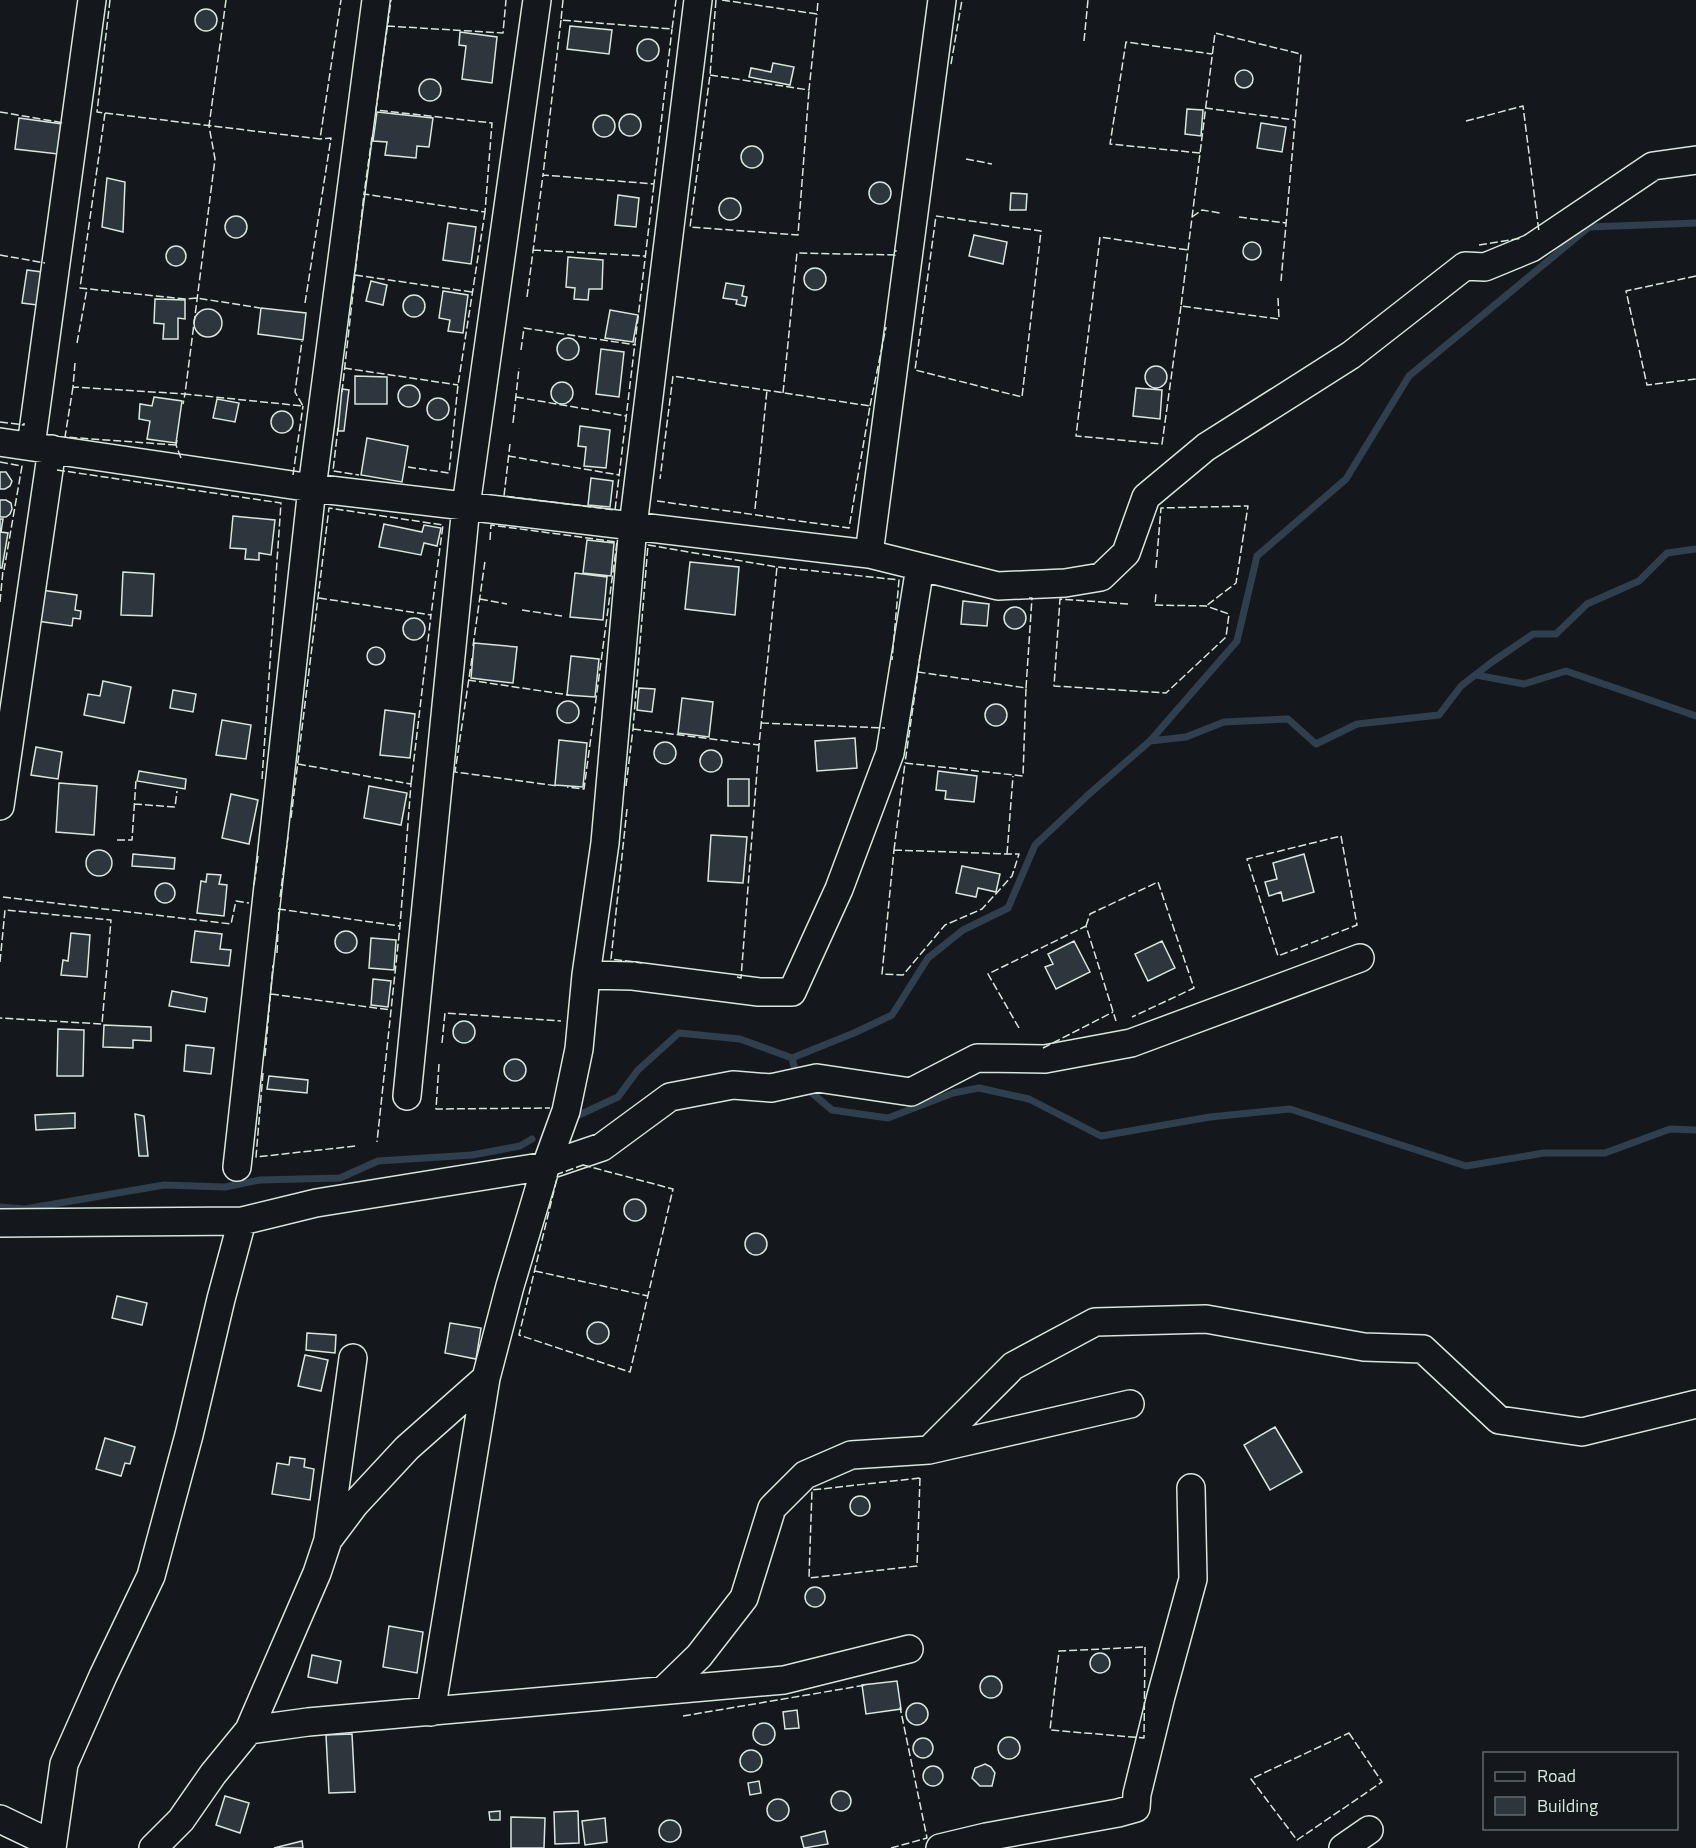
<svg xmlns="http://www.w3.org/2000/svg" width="1696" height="1848" font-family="'Titillium Web',sans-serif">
	<rect width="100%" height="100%" fill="#14181c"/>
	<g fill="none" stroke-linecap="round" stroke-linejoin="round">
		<path stroke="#2f3f4d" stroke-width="7" d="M 1476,675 L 1524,684 L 1566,671 L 1696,716
			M 1150,741 L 1237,641 L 1257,556 L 1346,479 L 1409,376 L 1589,227 L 1696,223
			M 792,1058 L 854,1033 L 892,1015 L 928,958 L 963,930 L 1008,908 L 1035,845 L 1088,795 L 1150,741 L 1186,737 L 1224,722 L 1288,719 L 1316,744 L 1357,724 L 1439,715 L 1461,686 L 1492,662 L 1533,634 L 1556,634 L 1587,604 L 1639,581 L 1667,553 L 1696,549
			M 806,1088 L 832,1110 L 888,1118 L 953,1093 L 979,1088 L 1029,1099 L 1101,1136 L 1210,1117 L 1290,1109 L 1466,1166 L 1544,1153 L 1605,1153 L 1670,1129 L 1696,1130
			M 579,1115 L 618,1097 L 638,1070 L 679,1033 L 740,1039 L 792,1058 L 797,1077
			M 0,1207 L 25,1209 L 164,1185 L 225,1187 L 260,1180 L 340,1178 L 378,1161 L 472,1155 L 520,1146 L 532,1139"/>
	</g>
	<path fill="#2c363c" stroke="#d8e6dc" stroke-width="1.5" d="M195 20a11 11 0 1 1 22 0a11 11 0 1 1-22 0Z
		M 570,26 L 612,30 L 609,54 L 567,49 Z
		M 460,32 L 497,37 L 492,83 L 462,79 L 466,46 L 459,45 Z
		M637 50a11 11 0 1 1 22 0a11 11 0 1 1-22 0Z
		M 773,63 L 794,67 L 790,85 L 749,77 L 751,68 L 771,72 Z
		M1235 79a9 9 0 1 1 18 0a9 9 0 1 1-18 0Z
		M419 90a11 11 0 1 1 22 0a11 11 0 1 1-22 0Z
		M 1187,109 L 1203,110 L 1201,136 L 1185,134 Z
		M 377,112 L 433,118 L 429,147 L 417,146 L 416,158 L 385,155 L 387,142 L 373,141 Z
		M619 125a11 11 0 1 1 22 0a11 11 0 1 1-22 0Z
		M593 126a11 11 0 1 1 22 0a11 11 0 1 1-22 0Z
		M 19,118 L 62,124 L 58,154 L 15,149 Z
		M 1261,123 L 1286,127 L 1282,152 L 1257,148 Z
		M741 157a11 11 0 1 1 22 0a11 11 0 1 1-22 0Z
		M 107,178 L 125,182 L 123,232 L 102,227 Z
		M869 193a11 11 0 1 1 22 0a11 11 0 1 1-22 0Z
		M 1011,193 L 1027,194 L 1026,210 L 1010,210 Z
		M 618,195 L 639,198 L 636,227 L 615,225 Z
		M719 209a11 11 0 1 1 22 0a11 11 0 1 1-22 0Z
		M225 227a11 11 0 1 1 22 0a11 11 0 1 1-22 0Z
		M 448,223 L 476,227 L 471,264 L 443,260 Z
		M 974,235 L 1007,242 L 1003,264 L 969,256 Z
		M1243 251a9 9 0 1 1 18 0a9 9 0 1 1-18 0Z
		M166 256a10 10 0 1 1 20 0a10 10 0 1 1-20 0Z
		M 568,257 L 603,260 L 602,289 L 589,289 L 588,300 L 574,299 L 575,288 L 566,287 Z
		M804 279a11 11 0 1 1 22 0a11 11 0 1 1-22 0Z
		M 27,270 L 42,272 L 37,305 L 22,303 Z
		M 371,281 L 387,285 L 383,305 L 366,301 Z
		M 726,283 L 744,286 L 742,296 L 747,297 L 745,306 L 736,304 L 737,300 L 723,298 Z
		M 443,291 L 468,295 L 463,333 L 448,331 L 450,320 L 439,318 Z
		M403 306a11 11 0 1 1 22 0a11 11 0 1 1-22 0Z
		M 155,299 L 185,300 L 185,319 L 178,318 L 178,339 L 163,339 L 164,324 L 154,323 Z
		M 261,308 L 306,313 L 303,340 L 258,334 Z
		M194 323a14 14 0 1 1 28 0a14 14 0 1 1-28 0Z
		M 610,310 L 638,315 L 633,342 L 605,338 Z
		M557 349a11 11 0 1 1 22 0a11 11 0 1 1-22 0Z
		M 601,349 L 624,352 L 619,397 L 596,394 Z
		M1145 377a11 11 0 1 1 22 0a11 11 0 1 1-22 0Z
		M 355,376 L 387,377 L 387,404 L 355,404 Z
		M551 393a11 11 0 1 1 22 0a11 11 0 1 1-22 0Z
		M398 396a11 11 0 1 1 22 0a11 11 0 1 1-22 0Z
		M 1136,388 L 1162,390 L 1160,419 L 1133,416 Z
		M 342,389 L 349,390 L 344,431 L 338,431 Z
		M 154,397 L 182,401 L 176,443 L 147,439 L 150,421 L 139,419 L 140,404 L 152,406 Z
		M427 409a11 11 0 1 1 22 0a11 11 0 1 1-22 0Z
		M 217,399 L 239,403 L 235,422 L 213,418 Z
		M271 422a11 11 0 1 1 22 0a11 11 0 1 1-22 0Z
		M 580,426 L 610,430 L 606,468 L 584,466 L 586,447 L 578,446 Z
		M 367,438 L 408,446 L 402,482 L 361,475 Z
		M 0,472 L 6,472 L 12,481 L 10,486 L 5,489 L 0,489 Z
		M 591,478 L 613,481 L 610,507 L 588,505 Z
		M 0,500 L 6,500 L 11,503 L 12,509 L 10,514 L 6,517 L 0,517 Z
		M 233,516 L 275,520 L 271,555 L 259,553 L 259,560 L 245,559 L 246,549 L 230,548 Z
		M 0,519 L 3,519 L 1,532 L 8,533 L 2,568 L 0,568 Z
		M 384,524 L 422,532 L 424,525 L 441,528 L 437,546 L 424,543 L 421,555 L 379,547 Z
		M 587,540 L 614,543 L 611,576 L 583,573 Z
		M 690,562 L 739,567 L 735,615 L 685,609 Z
		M 123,572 L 154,574 L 152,616 L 121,615 Z
		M 575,573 L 607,577 L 603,620 L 570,617 Z
		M 41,590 L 77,595 L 75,610 L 81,611 L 80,619 L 73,618 L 72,626 L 37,621 Z
		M 963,601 L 989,604 L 987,626 L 961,624 Z
		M1004 618a11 11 0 1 1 22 0a11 11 0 1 1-22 0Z
		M403 629a11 11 0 1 1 22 0a11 11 0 1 1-22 0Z
		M 474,643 L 517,647 L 513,683 L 471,678 Z
		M367 656a9 9 0 1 1 18 0a9 9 0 1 1-18 0Z
		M 571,656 L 599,659 L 595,697 L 567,695 Z
		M 103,681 L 131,687 L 124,723 L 84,715 L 88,694 L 100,696 Z
		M 639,688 L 655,689 L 652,712 L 637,710 Z
		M 173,690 L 196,694 L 193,712 L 170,708 Z
		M 682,698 L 713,702 L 709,737 L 678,733 Z
		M557 712a11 11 0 1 1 22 0a11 11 0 1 1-22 0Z
		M985 715a11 11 0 1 1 22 0a11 11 0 1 1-22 0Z
		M 385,710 L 415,714 L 410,758 L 380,755 Z
		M 222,720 L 251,725 L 246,759 L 216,755 Z
		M 855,738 L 857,768 L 817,771 L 815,741 Z
		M 559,740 L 587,743 L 583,787 L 555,785 Z
		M654 753a11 11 0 1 1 22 0a11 11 0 1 1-22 0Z
		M 36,747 L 62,752 L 58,779 L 31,775 Z
		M700 761a11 11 0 1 1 22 0a11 11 0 1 1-22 0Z
		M 139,771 L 186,779 L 185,789 L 137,781 Z
		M 938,771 L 977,776 L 974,802 L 945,799 L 946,791 L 936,790 Z
		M 728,779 L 749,779 L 749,806 L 728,806 Z
		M 59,783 L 97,786 L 94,835 L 56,832 Z
		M 369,786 L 407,793 L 401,825 L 364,818 Z
		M 231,794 L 258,800 L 249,844 L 222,838 Z
		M 711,835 L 747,837 L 743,883 L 708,881 Z
		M86 863a13 13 0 1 1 26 0a13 13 0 1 1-26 0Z
		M 133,854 L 175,858 L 174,869 L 132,866 Z
		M 1304,854 L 1314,892 L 1283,901 L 1281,892 L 1269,896 L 1265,882 L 1277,879 L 1273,863 Z
		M 962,866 L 1000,874 L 996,892 L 978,888 L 976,897 L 956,893 Z
		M 207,874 L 221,875 L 219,884 L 227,885 L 224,916 L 197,913 L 201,881 L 206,882 Z
		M155 893a10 10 0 1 1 20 0a10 10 0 1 1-20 0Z
		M 195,931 L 222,934 L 220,949 L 231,950 L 229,966 L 191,962 Z
		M335 942a11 11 0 1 1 22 0a11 11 0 1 1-22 0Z
		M 71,933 L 90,935 L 87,977 L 61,975 L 63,960 L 68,961 Z
		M 371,938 L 396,940 L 394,970 L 369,968 Z
		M 1074,941 L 1090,972 L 1056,989 L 1045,967 L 1053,964 L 1048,954 Z
		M 1162,941 L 1175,968 L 1148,981 L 1135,954 Z
		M 373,979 L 391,981 L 388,1007 L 371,1005 Z
		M 172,991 L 207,998 L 205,1012 L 169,1006 Z
		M453 1032a11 11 0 1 1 22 0a11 11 0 1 1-22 0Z
		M 104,1025 L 151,1027 L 151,1041 L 133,1040 L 133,1048 L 103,1047 Z
		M 58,1029 L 84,1030 L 83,1076 L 57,1076 Z
		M 186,1045 L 214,1048 L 211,1074 L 184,1071 Z
		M504 1070a11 11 0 1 1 22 0a11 11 0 1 1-22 0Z
		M 269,1076 L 308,1080 L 307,1093 L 267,1089 Z
		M 75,1113 L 75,1128 L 36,1130 L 35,1115 Z
		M 135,1114 L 144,1116 L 148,1156 L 139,1156 Z
		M624 1210a11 11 0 1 1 22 0a11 11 0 1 1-22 0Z
		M745 1244a11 11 0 1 1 22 0a11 11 0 1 1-22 0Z
		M 117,1296 L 147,1303 L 142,1325 L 112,1318 Z
		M587 1333a11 11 0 1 1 22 0a11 11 0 1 1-22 0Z
		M 450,1323 L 481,1328 L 476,1359 L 445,1353 Z
		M 307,1333 L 336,1335 L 335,1353 L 306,1350 Z
		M 305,1355 L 328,1360 L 321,1391 L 298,1386 Z
		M 1275,1427 L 1302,1472 L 1270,1490 L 1244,1445 Z
		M 105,1438 L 135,1447 L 130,1464 L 125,1463 L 121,1476 L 96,1469 Z
		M 290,1457 L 305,1459 L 304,1467 L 314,1469 L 310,1500 L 272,1494 L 277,1463 L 289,1465 Z
		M850 1506a10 10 0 1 1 20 0a10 10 0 1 1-20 0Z
		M805 1597a10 10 0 1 1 20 0a10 10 0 1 1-20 0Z
		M 389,1626 L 423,1632 L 417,1673 L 383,1667 Z
		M1090 1663a10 10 0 1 1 20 0a10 10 0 1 1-20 0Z
		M 312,1655 L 341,1661 L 337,1683 L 308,1677 Z
		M980 1687a11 11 0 1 1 22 0a11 11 0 1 1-22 0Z
		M 897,1681 L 901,1709 L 866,1714 L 862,1685 Z
		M906 1714a11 11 0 1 1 22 0a11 11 0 1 1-22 0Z
		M 797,1710 L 799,1728 L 785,1729 L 783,1712 Z
		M753 1734a11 11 0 1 1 22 0a11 11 0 1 1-22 0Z
		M 352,1734 L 355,1792 L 329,1793 L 326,1735 Z
		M998 1748a11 11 0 1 1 22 0a11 11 0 1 1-22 0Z
		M913 1748a10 10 0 1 1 20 0a10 10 0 1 1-20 0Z
		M740 1761a11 11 0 1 1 22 0a11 11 0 1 1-22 0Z
		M 985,1764 L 991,1767 L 995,1773 L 992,1786 L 980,1786 L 972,1778 L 975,1768 Z
		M923 1776a10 10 0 1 1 20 0a10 10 0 1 1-20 0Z
		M 759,1781 L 761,1793 L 750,1795 L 748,1783 Z
		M831 1801a10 10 0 1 1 20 0a10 10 0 1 1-20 0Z
		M 225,1796 L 249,1803 L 240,1833 L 216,1825 Z
		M767 1810a11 11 0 1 1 22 0a11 11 0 1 1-22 0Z
		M 500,1811 L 500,1820 L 490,1820 L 489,1812 Z
		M 578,1811 L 579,1843 L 555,1844 L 554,1812 Z
		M 511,1817 L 545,1818 L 544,1848 L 511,1848 Z
		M 605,1818 L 607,1842 L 585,1845 L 582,1821 Z
		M659 1831a11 11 0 1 1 22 0a11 11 0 1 1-22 0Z
		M 825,1831 L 828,1844 L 804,1848 L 801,1837 Z
		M 302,1841 L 303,1848 L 274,1848 Z"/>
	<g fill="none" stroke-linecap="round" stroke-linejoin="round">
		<defs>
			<path id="minor" d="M 0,442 L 312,488 L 869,554 L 998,586 L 1065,583 L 1101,577 L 1126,553 L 1146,497 L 1206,447 L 1351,355 L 1465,266 L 1485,267 L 1531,248 L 1653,166 L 1696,160
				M 31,446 L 92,0
				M 869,554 L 942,0
				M 0,806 L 52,449
				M 586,975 L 633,976 L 759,992 L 792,992 L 839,889 L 890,753 L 920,567
				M 407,1096 L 466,506 L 537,0
				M 237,1167 L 312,488 L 376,0
				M 0,1223 L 242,1221 L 316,1203 L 546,1166 L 602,1147 L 670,1097 L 733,1085 L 771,1088 L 817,1078 L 911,1092 L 977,1058 L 1045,1059 L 1131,1043 L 1360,958
				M 929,1450 L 1013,1366 L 1095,1322 L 1206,1319 L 1364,1347 L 1423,1349 L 1499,1420 L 1582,1432 L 1696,1404
				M 328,1539 L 353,1358
				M 664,1690 L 699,1656 L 744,1598 L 772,1508 L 805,1475 L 851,1455 L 929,1450 L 1130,1404
				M 431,1712 L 486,1378 L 510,1286 L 546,1166 L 566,1111 L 579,1049 L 586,975 L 605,843 L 633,526 L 698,0
				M 249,1730 L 308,1722 L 784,1680 L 909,1649
				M 0,1819 L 52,1844
				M 52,1848 L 64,1764 L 103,1676 L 151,1576 L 189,1435 L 221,1299 L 242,1221
				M 153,1848 L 181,1820 L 213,1774 L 249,1730 L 317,1573 L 328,1540 L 355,1504 L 407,1448 L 486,1378
				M 940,1848 L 986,1837 L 1118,1813 L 1136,1808 L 1137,1794 L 1161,1696 L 1193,1579 L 1191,1488
				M 1343,1848 L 1369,1830"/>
		</defs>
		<use href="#minor" stroke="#d8e6dc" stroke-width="30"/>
		<use href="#minor" stroke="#14181c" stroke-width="27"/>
		<path stroke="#d8e6dc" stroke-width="1.5" stroke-dasharray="8 3" stroke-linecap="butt" d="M 110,0 L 97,112 L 320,139 L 341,0
			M 226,0 L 209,126 L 215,159 L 185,394 L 303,406 L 295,392 L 302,341
			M 563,0 L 561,20 L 672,29 L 676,0
			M 716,0 L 710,75 L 690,227 L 798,235 L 809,90
			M 722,0 L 817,14 L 818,0
			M 561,20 L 543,175 L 654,184 L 672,29
			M 387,26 L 503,33 L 506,0
			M 1084,41 L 1088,0
			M 951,64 L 962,0
			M 710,75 L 809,90 L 817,14
			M 1205,108 L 1295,120
			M 0,112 L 64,123
			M 105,113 L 80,288 L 185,299 L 197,298 L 260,308
			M 1466,121 L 1523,106 L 1539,232
			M 372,137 L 364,194 L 485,212 L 492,123 L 376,110 L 391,0
			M 1200,153 L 1110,144 L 1126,42 L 1212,54
			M 966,159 L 992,164
			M 936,216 L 1041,231 L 1022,397 L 915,370 Z
			M 1192,217 L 1202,210 L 1220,213
			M 1239,217 L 1286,223
			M 1479,245 L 1522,238
			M 533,250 L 645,256
			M 0,255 L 45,263
			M 355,275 L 472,292
			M 1696,276 L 1626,291 L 1647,385 L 1696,379
			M 527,297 L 543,175
			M 1278,298 L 1279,319 L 1181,306 L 1215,33 L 1301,54 L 1281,281
			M 305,303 L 331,138 L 320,139
			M 1181,306 L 1162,444 L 1076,436 L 1100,237 L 1188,250
			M 77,343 L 87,289
			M 521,350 L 524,328 L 636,345
			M 75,363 L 73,387 L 185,394 L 183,404
			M 344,368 L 458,385
			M 73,387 L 65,437 L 176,445
			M 342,392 L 364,194
			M 783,393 L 797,253 L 895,255 L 896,250
			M 516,397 L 626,416
			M 870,406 L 886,327
			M 0,422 L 24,425 L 24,423
			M 513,423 L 519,368
			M 338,428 L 333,471 L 359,475
			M 177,440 L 176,445 L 181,458 L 183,458
			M 510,444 L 504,496 L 615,510 L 654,184
			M 508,456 L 619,475
			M 0,462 L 22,466 L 4,570
			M 408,467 L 449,473 L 458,385 L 485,212
			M 57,470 L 281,503 L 262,779
			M 293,475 L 303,406
			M 657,501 L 849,528 L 870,406 L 673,376 L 660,479
			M 755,509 L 767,390
			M 490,540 L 491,525 L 617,542 L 584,789 L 567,787
			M 1156,568 L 1161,508 L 1248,506 L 1236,583 L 1206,606
			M 319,598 L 431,615 L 411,784
			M 480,599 L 507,604
			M 0,602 L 3,570
			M 1128,604 L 1060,599 L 1054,686 L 1166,693 L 1226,637 L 1229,614 L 1206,606 L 1155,605 L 1156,593
			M 522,610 L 562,616
			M 473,646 L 485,561
			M 472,658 L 455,772 L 558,786
			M 918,672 L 920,655
			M 468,680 L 569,695
			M 1026,688 L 1032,598 L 1029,598
			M 761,723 L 885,728
			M 633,729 L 759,745 L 777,567
			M 298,764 L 411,784 L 400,926 L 377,1142
			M 626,786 L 633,729 L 648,545 L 777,567 L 899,580 L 892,660
			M 134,804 L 175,807 L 177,791
			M 627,809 L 611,959 L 642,963
			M 291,818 L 329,508 L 443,525 L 431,615
			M 1341,836 L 1357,925 L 1278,956 L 1247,859 Z
			M 117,840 L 132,840 L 136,780
			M 894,850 L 905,763 L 1023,776 L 1026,688 L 918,672 L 905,763
			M 894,850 L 1007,854 L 1019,854 L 1012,876 L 982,909 L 945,925 L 903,975 L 882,974 Z
			M 1007,854 L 1013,776
			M 254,885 L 258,856
			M 3,897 L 231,924 L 236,901 L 249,903
			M 280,897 L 288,837
			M 278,909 L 400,926
			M 1086,926 L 1090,914 L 1158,882 L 1194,988 L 1132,1017
			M 277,953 L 279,909
			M 0,962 L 5,910 L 111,920 L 102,1024 L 0,1018
			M 737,977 L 741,978 L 759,745
			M 271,994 L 391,1010
			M 1019,1028 L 988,974 L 1086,926 L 1116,1021
			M 442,1043 L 445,1013 L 561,1021
			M 1043,1048 L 1113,1012
			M 265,1056 L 273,965
			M 439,1064 L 436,1109 L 550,1108
			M 263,1073 L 256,1157 L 356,1146
			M 583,1165 L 673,1189 L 630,1372 L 519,1335 L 558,1174 Z
			M 535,1271 L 648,1296
			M 920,1478 L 917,1566 L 809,1578 L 812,1490 Z
			M 1145,1647 L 1144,1738 L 1050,1730 L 1059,1651 Z
			M 683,1716 L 866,1685
			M 1349,1733 L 1382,1782 L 1297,1840 L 1251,1779 Z
			M 891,1848 L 927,1838 L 900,1707"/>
	</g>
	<rect x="1483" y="1752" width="195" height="78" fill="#14181c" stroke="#626a69" stroke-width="1.5"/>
	<rect x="1495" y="1772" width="30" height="9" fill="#14181c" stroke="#626a69" stroke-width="1.5"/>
	<text x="1537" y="1782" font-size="18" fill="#d8e6dc">Road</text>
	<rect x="1495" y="1797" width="30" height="18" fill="#2c363c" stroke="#626a69" stroke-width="1.5"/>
	<text x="1537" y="1812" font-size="18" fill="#d8e6dc">Building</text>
</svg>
